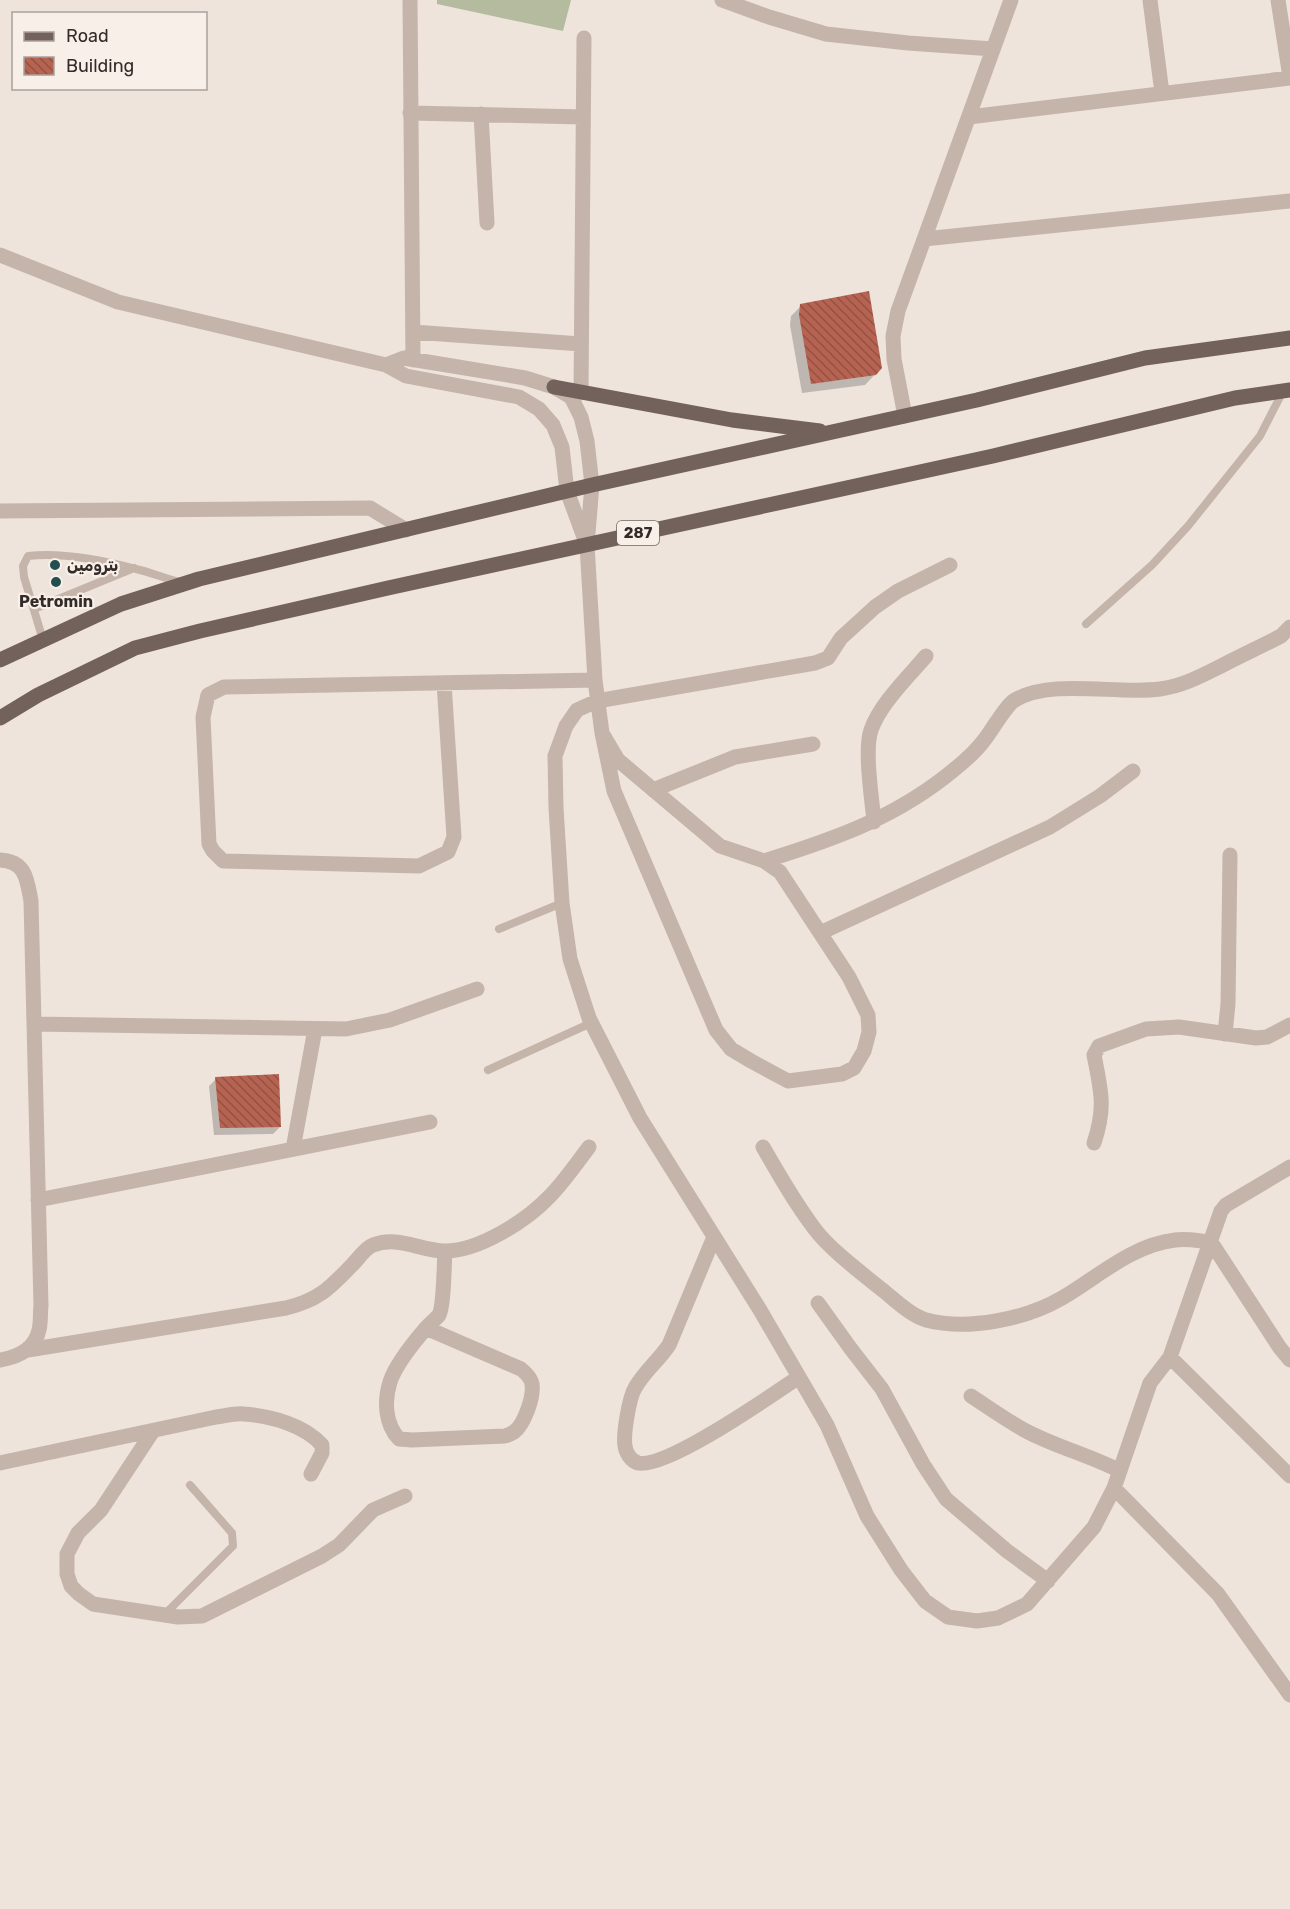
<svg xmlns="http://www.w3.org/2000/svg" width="1290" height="1909" font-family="Rubik,Cairo,sans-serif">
	<defs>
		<pattern id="building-back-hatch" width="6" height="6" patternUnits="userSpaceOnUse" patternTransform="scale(1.5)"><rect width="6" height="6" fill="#b66352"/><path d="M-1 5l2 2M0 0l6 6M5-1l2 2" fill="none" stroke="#955244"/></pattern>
	</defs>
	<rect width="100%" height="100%" fill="#eee4dc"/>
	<path fill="#b4bb9e" d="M 437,0 L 571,0 L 563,31 L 437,4 Z"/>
	<path fill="#0003" d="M 801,306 L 881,368 L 865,385 L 802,393 L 790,325 L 791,316 Z
		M 216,1079 L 280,1127 L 273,1134 L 214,1135 L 209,1086 Z"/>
	<path fill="url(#building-back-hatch)" d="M 869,291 L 882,368 L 876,375 L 811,384 L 799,315 L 800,304 Z
		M 279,1074 L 281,1127 L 220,1128 L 215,1077 Z"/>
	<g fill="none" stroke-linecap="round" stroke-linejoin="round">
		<path stroke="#c5b4a9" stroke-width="8" d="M 34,609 L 134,568
			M 1086,624 L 1152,565 L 1188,526 L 1260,436 L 1283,391
			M 43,640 L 24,577 L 23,566 L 28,556 C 63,552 102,560 136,569 C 151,572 165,579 181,582
			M 499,929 L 562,903
			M 488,1070 L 591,1023
			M 164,1615 L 233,1546 L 232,1533 L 190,1485"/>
		<path stroke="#c5b4a9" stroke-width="15" d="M 410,0 L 413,360
			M 722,0 L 769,17 L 826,34 L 908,43 L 993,49
			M 1150,0 L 1162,93
			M 1278,0 L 1290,77
			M 410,113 L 583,117
			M 481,114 L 487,223
			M 969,117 L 1290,78
			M 924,239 L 1290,201
			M 0,255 L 118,302 L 386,365 L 406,376 L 519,397 L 539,409 L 553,425 L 562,447 L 567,491 L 585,540
			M 413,332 L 581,344
			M 386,365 L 404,358 L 525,378 L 554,387 L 571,397 L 581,417 L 587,441 L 592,485 L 587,545 L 595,680 L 602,733 L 618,760 L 720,846 L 764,861 L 780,872 L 849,977 L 868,1015 L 869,1032 L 864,1051 L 854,1068 L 842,1074 L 788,1081 L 751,1061 L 731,1049 L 716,1030 L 614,791 L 602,733
			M 581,393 L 584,38
			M 905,416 L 894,359 L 893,336 L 898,311 L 1011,0
			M 0,511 L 370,508 L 406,530
			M 950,565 L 898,591 L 875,607 L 841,638 L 828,658 L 815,663 L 597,701 L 577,710 L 566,726 L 555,756 L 556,808 L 562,903 L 570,959 L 589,1018 L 640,1118 L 760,1310 L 827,1425 L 867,1516 L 901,1570 L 925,1601 L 948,1617 L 977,1621 L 998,1618 L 1027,1604 L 1094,1527 L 1114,1488 L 1150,1383 L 1170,1357 L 1221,1211 L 1226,1205 L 1290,1167
			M 444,683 L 454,837 L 448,852 L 419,866 L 223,861 L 213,851 L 209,844 L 203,717 L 208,695 L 224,687 L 595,680
			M 653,790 L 735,757 L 813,744
			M 874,822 C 872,799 864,750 871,730 C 880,704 908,677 926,656
			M 0,860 C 26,861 27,880 31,901 L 41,1306 C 40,1313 41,1323 39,1330 C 35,1349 18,1357 0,1360
			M 764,861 C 835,839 898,817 956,768 C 966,760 977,750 985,739 C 992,730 1007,704 1015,700 C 1052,678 1118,695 1160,689 C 1183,686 1203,675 1223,665 C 1242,655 1262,646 1281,636 L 1290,627
			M 820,933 L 1050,827 L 1100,796 L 1133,771
			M 34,1024 L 346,1029 L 390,1020 L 477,989
			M 1225,1034 L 1228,1004 L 1230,855
			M 1094,1143 C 1106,1107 1101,1091 1094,1055 L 1099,1046 L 1146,1029 L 1179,1027 L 1256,1038 L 1267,1037 L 1290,1025
			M 763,1147 C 779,1175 795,1203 814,1228 C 829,1249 864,1275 885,1292 C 897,1302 911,1315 926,1320 C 968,1331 1026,1319 1062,1298 C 1098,1277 1132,1245 1175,1240 C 1186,1238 1199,1241 1211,1242 L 1280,1348 L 1290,1360
			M 293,1149 L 315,1029
			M 38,1200 L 430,1122
			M 714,1237 L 669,1345 C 659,1360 644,1372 635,1388 C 629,1398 623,1435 625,1446 C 626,1453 631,1461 638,1463 C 667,1469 772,1395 799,1377
			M 818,1303 L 851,1349 L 882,1389 L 923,1464 L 946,1499 L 1007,1551 L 1048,1581
			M 426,1328 L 521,1369 C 526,1373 531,1378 532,1384 C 534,1397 524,1425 514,1432 C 511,1434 508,1435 505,1436 L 412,1440 L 399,1439 C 385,1424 384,1401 390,1382 C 395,1366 414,1342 426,1328 C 429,1324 435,1320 439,1315 C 444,1306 444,1264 445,1251
			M 28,1350 L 286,1308 C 319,1300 330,1288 353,1264 C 359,1258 365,1248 373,1245 C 397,1235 421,1251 445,1251 C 479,1251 526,1221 549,1197 C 564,1182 576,1164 589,1147
			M 1170,1357 L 1290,1476
			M 971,1396 C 991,1409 1010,1423 1030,1433 C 1060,1448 1091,1456 1120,1471
			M 153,1431 L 101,1510 L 78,1533 L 67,1554 L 67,1574 L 71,1586 L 79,1594 L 93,1604 L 178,1617 L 202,1616 L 322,1556 L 339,1545 L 373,1510 L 405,1496
			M 0,1463 L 216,1417 C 225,1416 235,1413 244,1414 C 271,1416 304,1425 322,1445 L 322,1453 L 311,1474
			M 1114,1488 L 1218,1594 L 1290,1695"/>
		<path stroke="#73615b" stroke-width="15" d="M 554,387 L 732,420 L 820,431
			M 0,660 L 121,604 L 199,579 L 592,485 L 977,400 L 1145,358 L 1290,338
			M 0,718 L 38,695 L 135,648 L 200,631 L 388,588 L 993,456 L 1235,398 L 1290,390"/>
	</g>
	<g fill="#234f4f" stroke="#f7efe8" stroke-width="2">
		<circle cx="55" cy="565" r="6"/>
		<circle cx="56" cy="582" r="6"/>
	</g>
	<g text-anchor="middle" stroke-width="4.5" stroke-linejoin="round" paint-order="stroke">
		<rect fill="#f7efe8" stroke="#6e6662" stroke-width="1.5" x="617" y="521" width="42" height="24" rx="4.5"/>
		<g font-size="15" font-weight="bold" fill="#332b28">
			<text x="638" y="538">287</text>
		</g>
		<g font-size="16" font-weight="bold" fill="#332b28" stroke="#f7efe8" text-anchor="start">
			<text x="67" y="571">بترومين</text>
			<text x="56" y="607" text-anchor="middle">Petromin</text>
		</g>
	</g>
	<rect x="12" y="12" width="195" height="78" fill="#f7efe8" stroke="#a9a19b" stroke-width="1.5"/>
	<rect x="24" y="32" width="30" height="9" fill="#73615b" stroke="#a9a19b" stroke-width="1.5"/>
	<text x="66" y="42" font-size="18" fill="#332b28">Road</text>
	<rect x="24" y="57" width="30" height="18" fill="url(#building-back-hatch)" stroke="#a9a19b" stroke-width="1.5"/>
	<text x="66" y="72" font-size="18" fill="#332b28">Building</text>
</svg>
